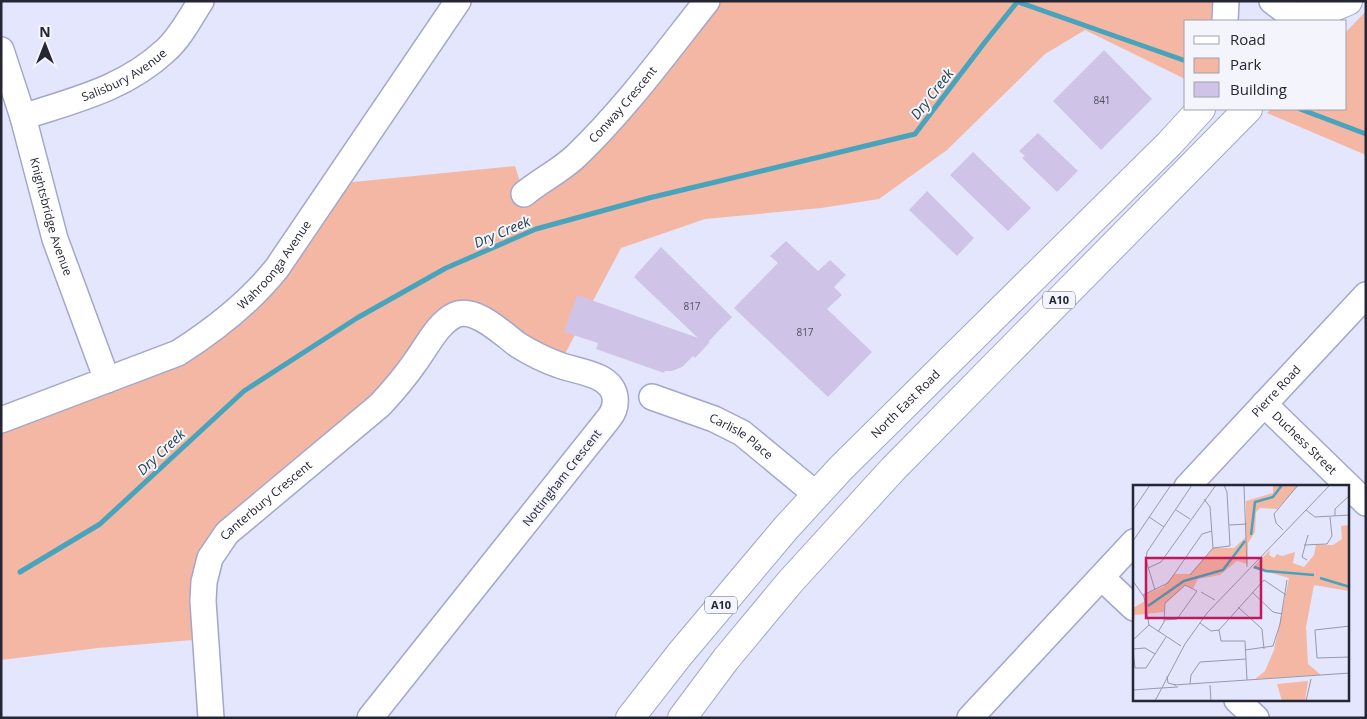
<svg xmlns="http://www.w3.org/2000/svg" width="1367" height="719" font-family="'Open Sans',sans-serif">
	<rect width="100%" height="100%" fill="#e3e6fc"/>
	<path fill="#f4b7a3" d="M 707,1 L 1226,1 L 1225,21 L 1186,21 L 1186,77 L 1183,78 L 1085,30 L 1045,54 L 947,150 L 879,199 L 821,208 L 705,219 L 621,248 L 559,365 L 469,314 L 429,343 L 220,541 L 205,639 L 98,648 L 1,660 L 1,420 L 107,380 L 230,314 L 333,184 L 515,166 L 524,194 Z
		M 1366,11 L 1366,155 L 1267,113 L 1271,109 L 1346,109 L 1346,32 Z"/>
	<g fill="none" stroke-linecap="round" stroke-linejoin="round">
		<path stroke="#48a3bd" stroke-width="5" d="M 1018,2 L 1186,61
			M 1300,109 L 1366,134
			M 20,572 L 100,524 L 244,391 L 357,318 L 446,268 L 536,229 L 649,198 L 915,134 L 985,42 L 1018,1"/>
	</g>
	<path fill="#cfc4e7" d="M 1104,50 L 1152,99 L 1101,150 L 1053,101 Z
		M 1038,133 L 1078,171 L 1057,192 L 1022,158 L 1025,156 L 1019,151 Z
		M 973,152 L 1031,208 L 1008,231 L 950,175 Z
		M 927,191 L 974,238 L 957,256 L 909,210 Z
		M 786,241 L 818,271 L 830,260 L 846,275 L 834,287 L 842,295 L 827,309 L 872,352 L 828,397 L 734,308 L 778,263 L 770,256 Z
		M 661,247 L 732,317 L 708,342 L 710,342 L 695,358 L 693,356 L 682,367 L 672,371 L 665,371 L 664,373 L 596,349 L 598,343 L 564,332 L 577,295 L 698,338 L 634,277 Z"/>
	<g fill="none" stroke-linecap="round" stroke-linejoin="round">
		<defs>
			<g id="minor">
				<path d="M 1272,1 L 1292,16"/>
				<path d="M 1225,21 L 1226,1"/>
				<path id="s1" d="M 1,50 L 23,117 L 55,239 L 107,380"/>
				<path id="s2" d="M 23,117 C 74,100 124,89 165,51 C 180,38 190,18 201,1"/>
				<path id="s3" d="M 524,194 C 541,180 560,171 576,156 C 625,109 665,54 707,1"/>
				<path id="s4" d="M 652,397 L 714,419 L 742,433 L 817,495"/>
				<path id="s5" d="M 1264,404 L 1366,503"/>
				<path id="s6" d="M 1,420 L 178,353 C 214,330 250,302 277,268 L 458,1"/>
				<path id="s7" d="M 1187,487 L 1366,295"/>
				<path d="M 1102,578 L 1134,608"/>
				<path d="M 1237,700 L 1256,718"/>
				<path id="s8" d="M 211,718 L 203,601 L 204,582 L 210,558 L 227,533 L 380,405 C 393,391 405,377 416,361 C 427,346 438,323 455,315 C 475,306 503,334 518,345 C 531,353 545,360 559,365 C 577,372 611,373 615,397 C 616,405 614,412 609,418 L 370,718"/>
				<path d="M 970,718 L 1134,542"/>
			</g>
			<g id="highway">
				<path d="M 1292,16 C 1312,18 1329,9 1348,1"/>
				<path id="s9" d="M 630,718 L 680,654 L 786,528 L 841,468 L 1169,144 L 1201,109"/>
				<path d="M 682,718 L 726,659 L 790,582 L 893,469 L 1248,109"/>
			</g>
		</defs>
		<use href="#minor" stroke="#a3a7ca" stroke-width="28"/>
		<use href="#highway" stroke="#a3a7ca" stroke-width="30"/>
		<use href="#minor" stroke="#fff" stroke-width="25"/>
		<use href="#highway" stroke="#fff" stroke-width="28"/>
	</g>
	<g text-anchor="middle" stroke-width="4" stroke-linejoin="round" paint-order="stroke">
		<g font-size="10" fill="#4f4e61">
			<text x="1102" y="104">841</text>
			<text x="692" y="310">817</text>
			<text x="805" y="336">817</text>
		</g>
		<g fill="#f3f4fc" stroke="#626470" stroke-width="1">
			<rect x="1043" y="291.5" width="32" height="17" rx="4"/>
			<rect x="705" y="596.5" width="32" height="17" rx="4"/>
		</g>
		<g font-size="11" font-weight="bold" fill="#242634">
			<text x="1059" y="304">A10</text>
			<text x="721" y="609">A10</text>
		</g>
		<g font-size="12" fill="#242634" stroke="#f3f4fc">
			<text dy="4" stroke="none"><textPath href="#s2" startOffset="110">Salisbury Avenue</textPath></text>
			<text dy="4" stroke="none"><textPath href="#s3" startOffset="134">Conway Crescent</textPath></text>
			<text dy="4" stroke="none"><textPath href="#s1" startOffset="174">Knightsbridge Avenue</textPath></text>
			<text dy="4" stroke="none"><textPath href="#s6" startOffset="321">Wahroonga Avenue</textPath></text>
			<text dy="4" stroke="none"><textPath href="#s7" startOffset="131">Pierre Road</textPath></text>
			<text dy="4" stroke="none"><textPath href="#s9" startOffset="418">North East Road</textPath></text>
			<text dy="4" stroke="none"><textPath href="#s4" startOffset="98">Carlisle Place</textPath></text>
			<text dy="4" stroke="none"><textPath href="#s5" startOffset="56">Duchess Street</textPath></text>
			<text transform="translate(562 478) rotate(-52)" y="4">Nottingham Crescent</text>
			<text dy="4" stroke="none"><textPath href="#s8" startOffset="242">Canterbury Crescent</textPath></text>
		</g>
		<g font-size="14" font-style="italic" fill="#26424b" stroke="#f3f4fc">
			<text transform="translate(932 94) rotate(-52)" y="5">Dry Creek</text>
			<text transform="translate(502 232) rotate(-23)" y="5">Dry Creek</text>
			<text transform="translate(161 452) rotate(-43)" y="5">Dry Creek</text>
		</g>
	</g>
	<g transform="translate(1133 485)">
		<rect width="216" height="216" fill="#e3e6fc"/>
		<path d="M 140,0 L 166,0 L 144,24 L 127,23 L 123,27 L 122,47 L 115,58 L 115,79 L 104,76 L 87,90 L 65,94 L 60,104 L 53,100 L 32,119 L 31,127 L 2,130 L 0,140 L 0,123 L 12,116 L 10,110 L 30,102 L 41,89 L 57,89 L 80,63 L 101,63 L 113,52 L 113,16 L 140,8 ZM 216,40 L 216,106 L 181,100 L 173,142 L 175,179 L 188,190 L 122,194 L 132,186 L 141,165 L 156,93 L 119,83 L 137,65 L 136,70 L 141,73 L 144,69 L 149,71 L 162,67 L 160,78 L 171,82 L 181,70 L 183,60 L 200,60 L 209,54 L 208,41 ZM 175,196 L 172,216 L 149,216 L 144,199 Z" fill="#f4b7a3"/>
		<path fill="none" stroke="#48a3bd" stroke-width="2.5" d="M 118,50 L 122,17 L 140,12 L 149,0M 121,82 L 133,86 L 181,90M 187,93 L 217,102M 15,121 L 51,96 L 90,85 L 112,56"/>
		<path fill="none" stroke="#9799ac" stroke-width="1" d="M 111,0 L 114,82M 71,14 L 77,22 L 80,63M 0,25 L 17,0M 43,25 L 57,34M 173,25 L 182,32 L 217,30M 202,31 L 202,24 L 217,10M 16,32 L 31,42M 96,40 L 114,39M 150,45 L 143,38 L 141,29 L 165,0M 0,56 L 38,0M 171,60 L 194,59 L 199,51 L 197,32M 174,75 L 169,72 L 175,50M 15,83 L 28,77 L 83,0M 57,90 L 80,63 L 97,61 L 94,7 L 91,0M 0,96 L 11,112 L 16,140 L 48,161M 22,105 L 13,75 L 14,67 L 59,0M 68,107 L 82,115M 119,107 L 140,127 L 149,129M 10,110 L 35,98 L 69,49 L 79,46M 105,122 L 129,144 L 131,164M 67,138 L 78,146 L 86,145 L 88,156 L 112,156 L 114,195M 217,141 L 182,145 L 184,173 L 217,172M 86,145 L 131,95 L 153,110M 25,147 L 31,137 L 32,118 L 52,100 L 64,106 L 44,134 L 31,135M 0,155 L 16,140M 0,164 L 12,163 L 22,169M 0,165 L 2,183 L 13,183 L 33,152M 112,165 L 140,161 L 147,139 L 154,95M 34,191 L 35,198 L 43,200M 57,199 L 58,190 L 67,177 L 113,174M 41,200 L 217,188M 77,200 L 78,216M 28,203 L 45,202M 0,205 L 28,203M 22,216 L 52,159 L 74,128 L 197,0M 173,216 L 178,194"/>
		<path fill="#c2185b" fill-opacity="0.15" stroke="#c2185b" stroke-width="2.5" d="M 13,73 L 128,73 L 128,133 L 13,133 Z"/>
		<rect width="216" height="216" fill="none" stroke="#242634" stroke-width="2.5"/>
	</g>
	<rect width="1367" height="719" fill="none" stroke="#242634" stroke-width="5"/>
	<rect x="1184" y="20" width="162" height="90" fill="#f3f4fc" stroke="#a0a2ac"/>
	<rect x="1194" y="36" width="25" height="8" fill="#ffffff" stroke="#a0a2ac"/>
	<text x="1230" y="45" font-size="15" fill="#242634">Road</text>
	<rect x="1194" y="58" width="25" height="15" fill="#f4b7a3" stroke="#a0a2ac"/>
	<text x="1230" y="70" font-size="15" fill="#242634">Park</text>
	<rect x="1194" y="82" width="25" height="15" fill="#cfc4e7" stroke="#a0a2ac"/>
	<text x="1230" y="95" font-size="15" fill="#242634">Building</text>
	<g transform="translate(45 45)" stroke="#f3f4fc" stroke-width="4" paint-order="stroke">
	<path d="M0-4L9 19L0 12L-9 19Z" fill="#242634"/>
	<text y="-8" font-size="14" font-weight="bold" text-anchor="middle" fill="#242634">N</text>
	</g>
</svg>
